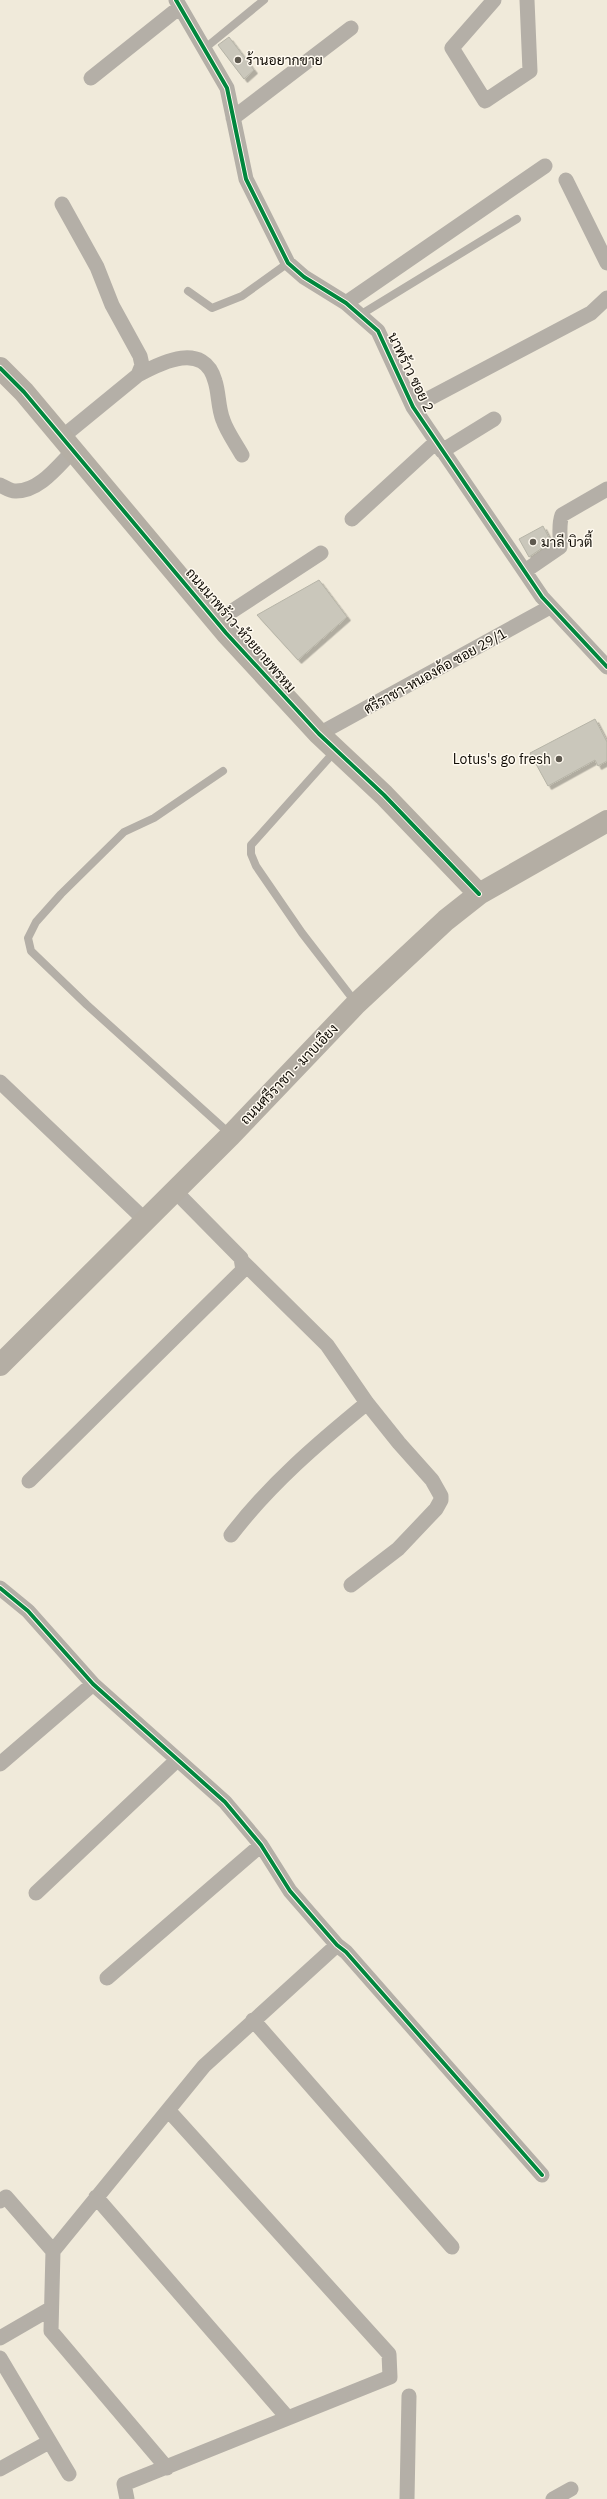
<svg xmlns="http://www.w3.org/2000/svg" width="607" height="2499" font-family="'IBM Plex Sans',Sarabun,sans-serif">
	<defs>
		<filter id="shadow"><feDropShadow dx="3.5" dy="3.5" stdDeviation="0" flood-color="#0004"/></filter>
	</defs>
	<rect width="100%" height="100%" fill="#f0eada"/>
	<path fill="#cac7bb" stroke="#b6b4a7" filter="url(#shadow)" d="M 229,37 L 254,70 L 244,79 L 218,45 Z
		M 543,526 L 551,542 L 529,557 L 519,539 Z
		M 319,580 L 347,617 L 298,660 L 257,615 Z
		M 595,719 L 607,742 L 607,761 L 598,766 L 595,760 L 548,786 L 530,753 Z"/>
	<g fill="none" stroke-linecap="round" stroke-linejoin="round">
		<path stroke="#b4afa7" stroke-width="8" d="M 204,49 L 264,0
			M 188,291 L 212,308 L 242,296 L 288,263
			M 360,315 L 517,219
			M 336,750 L 251,845 L 251,854 L 256,866 L 302,933 L 356,1003
			M 223,771 L 154,818 L 124,832 L 61,894 L 36,922 L 28,938 L 31,951 L 87,1005 L 230,1134"/>
		<path stroke="#b4afa7" stroke-width="15" d="M 176,0 L 227,88 L 246,179 L 288,263 L 304,277 L 346,303 L 378,331 L 413,407 L 542,597 L 607,667
			M 494,0 L 452,48 L 485,101 L 530,71 L 527,0
			M 91,78 L 180,7
			M 233,118 L 351,28
			M 566,180 L 607,263
			M 346,303 L 545,166
			M 138,375 C 162,362 204,341 215,381 C 219,393 218,408 223,420 C 227,432 236,444 242,455
			M 413,407 L 591,313 L 607,298
			M 61,438 L 138,375 L 142,365 L 140,356 L 112,305 L 97,267 L 62,204
			M 442,451 L 494,419
			M 0,485 C 4,487 10,491 15,491 C 39,492 58,466 73,451
			M 352,519 L 436,442
			M 525,571 L 560,547 C 561,536 558,526 562,515 L 607,489
			M 217,621 L 321,553
			M 319,734 L 550,607
			M 0,1082 L 145,1220
			M 243,1262 L 327,1345 L 367,1403 L 399,1443 L 432,1480 L 441,1496 L 441,1500 L 436,1509 L 398,1549 L 351,1585
			M 29,1481 L 243,1270 L 241,1258 L 175,1191
			M 231,1535 C 270,1484 318,1443 367,1403
			M 0,1588 L 28,1611 L 93,1684 L 225,1802 L 261,1845 L 290,1891 L 337,1945 L 346,1952 L 542,2175
			M 0,1764 L 93,1684
			M 36,1893 L 177,1760
			M 107,1978 L 261,1845
			M 253,2020 L 452,2247
			M 96,2197 L 287,2417
			M 0,2201 L 6,2197 L 53,2251
			M 0,2338 L 50,2309
			M 0,2358 L 69,2474
			M 167,2468 L 51,2331 L 53,2251 L 204,2066 L 337,1945
			M 0,2469 L 49,2442
			M 127,2499 L 124,2484 L 390,2377 L 389,2354 L 169,2111
			M 407,2499 L 409,2396
			M 553,2499 L 571,2489"/>
		<path stroke="#b4aea4" stroke-width="22" d="M 0,368 L 24,392 L 226,633 L 319,734 L 384,795 L 479,894
			M 0,1365 L 231,1135 L 356,1004 L 446,920 L 479,894 L 607,821"/>
		<defs>
			<path id="cycleway" d="M 176,0 L 227,88 L 246,179 L 288,263 L 304,277 L 346,303 L 378,331 L 413,407 L 542,597 L 607,667
				M 0,368 L 24,392 L 226,633 L 319,734 L 384,795 L 479,894
				M 0,1588 L 28,1611 L 93,1684 L 225,1802 L 261,1845 L 290,1891 L 337,1945 L 346,1952 L 542,2175"/>
		</defs>
		<use href="#cycleway" stroke="#fffaf0" stroke-width="6"/>
		<use href="#cycleway" stroke="#00873e" stroke-width="4"/>
	</g>
	<g fill="#5e594f" stroke="#fffaf0" stroke-width="1.5">
		<circle cx="238" cy="60" r="4"/>
		<circle cx="533" cy="542" r="4"/>
		<circle cx="559" cy="759" r="4"/>
	</g>
	<g text-anchor="middle" stroke-width="3" stroke-linejoin="round" paint-order="stroke">
		<g font-size="14" fill="#0f0b04" stroke="#fffaf0" text-anchor="start">
			<text x="246" y="65">ร้านอยากขาย</text>
			<text x="541" y="547">มาลี บิวตี้</text>
			<text x="551" y="764" text-anchor="end">Lotus's go fresh</text>
		</g>
		<g font-size="14" fill="#0f0b04" stroke="#fffaf0">
			<text transform="translate(411 372) rotate(64)" y="5">นาพร้าว ซอย 2</text>
			<text transform="translate(241 630) rotate(49)" y="5">ถนนนาพร้าว-ห้วยยายพรหม</text>
			<text transform="translate(435 671) rotate(-29)" y="5">ศรีราชา-หนองค้อ ซอย 29/1</text>
			<text transform="translate(289 1074) rotate(-46)" y="5">ถนนศรีราชา - มาบเอียง</text>
		</g>
	</g>
</svg>
